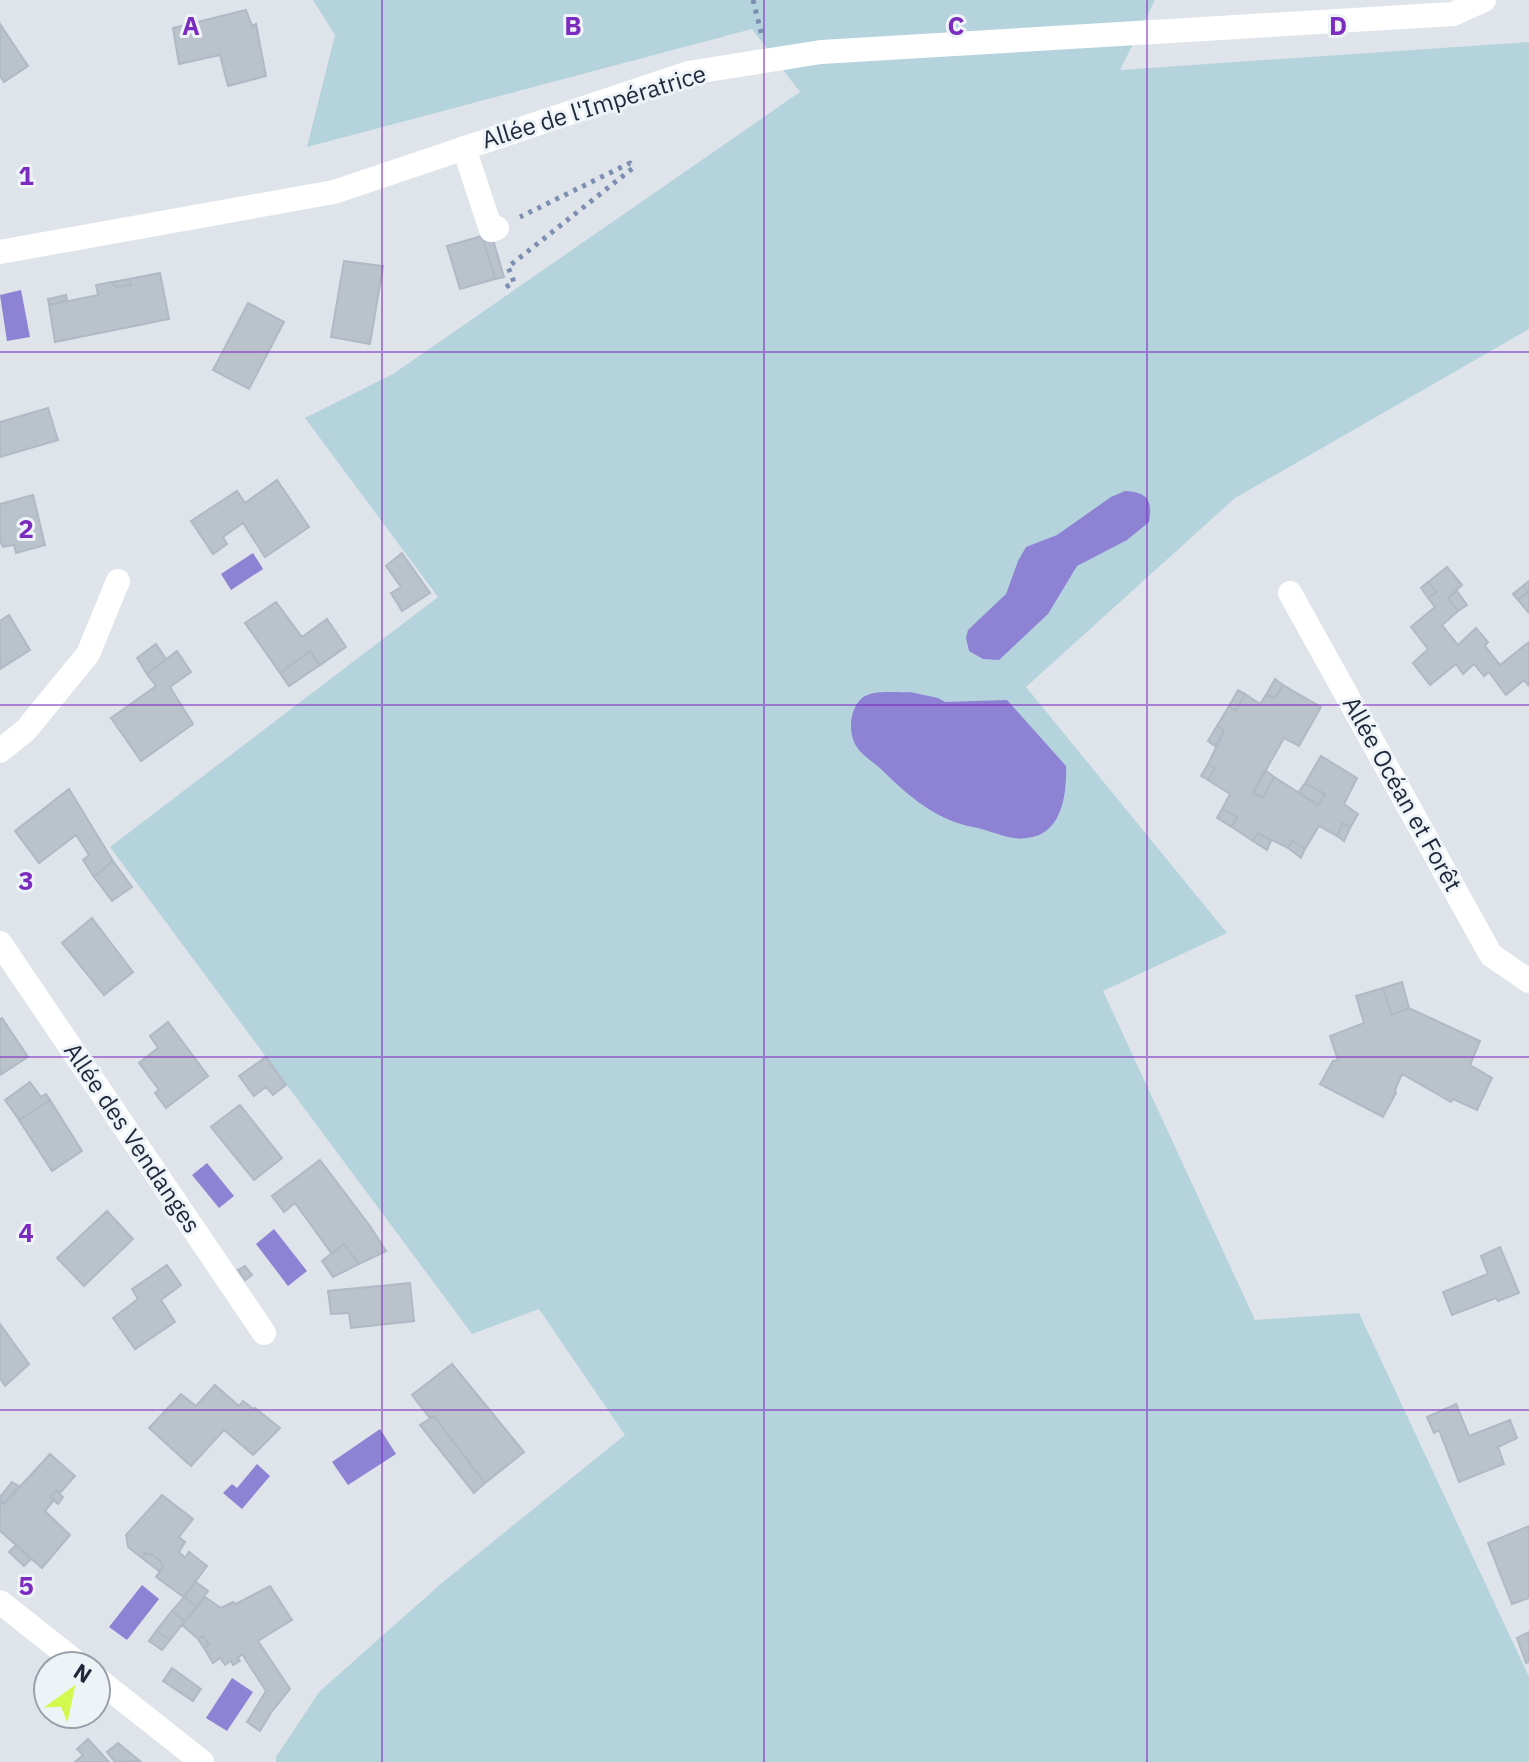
<svg xmlns="http://www.w3.org/2000/svg" width="1529" height="1762" font-family="'IBM Plex Sans',sans-serif">
	<rect width="100%" height="100%" fill="#dee4ea"/>
	<path fill="#b5d3dd" d="M 313,0 L 1155,0 L 1120,70 L 1529,42 L 1529,329 L 1235,498 L 1026,687 L 1227,933 L 1103,991 L 1255,1320 L 1359,1313 L 1529,1677 L 1529,1762 L 276,1762 L 276,1757 L 319,1692 L 443,1582 L 625,1435 L 539,1309 L 472,1334 L 110,847 L 438,597 L 305,418 L 393,374 L 800,92 L 752,29 L 307,147 L 335,35 Z"/>
	<path fill="#8d82d3" d="M 21,290 L 30,337 L 7,341 L 0,295 Z
		M 1125,491 C 1147,492 1153,500 1149,522 L 1127,540 L 1077,566 L 1048,614 L 999,660 L 983,659 L 969,651 L 966,638 L 968,630 L 1006,594 L 1018,561 L 1026,547 L 1057,535 L 1111,497 Z
		M 253,553 L 263,569 L 231,590 L 221,574 Z
		M 910,692 L 938,698 L 945,702 L 1007,700 L 1066,766 C 1067,794 1062,835 1027,838 C 1012,840 998,834 985,830 C 977,827 969,827 961,824 C 930,815 903,791 881,769 C 872,761 860,754 855,744 C 848,730 850,709 862,698 C 873,689 897,693 910,692 Z
		M 207,1163 L 234,1196 L 219,1208 L 192,1175 Z
		M 274,1229 L 307,1271 L 288,1286 L 256,1244 Z
		M 380,1429 L 396,1454 L 348,1485 L 332,1462 Z
		M 257,1464 L 270,1476 L 242,1509 L 223,1493 L 232,1484 L 237,1488 Z
		M 142,1585 L 159,1599 L 127,1640 L 109,1627 Z
		M 232,1678 L 253,1692 L 227,1731 L 206,1718 Z"/>
	<path fill="#bac2cb" stroke="#b0b9c4" stroke-width="2" d="M 246,10 L 252,26 L 256,24 L 266,76 L 228,86 L 220,55 L 179,64 L 173,28 Z
		M 0,24 L 28,66 L 4,82 L 0,76 Z
		M 491,233 L 504,277 L 495,279 L 482,236 Z
		M 482,236 L 495,279 L 460,289 L 447,246 Z
		M 344,261 L 383,266 L 370,344 L 331,337 Z
		M 160,273 L 169,319 L 55,342 L 49,305 L 98,295 L 96,285 L 113,282 L 115,287 L 131,285 L 129,279 Z
		M 129,279 L 131,285 L 115,287 L 113,282 Z
		M 66,295 L 67,300 L 49,305 L 48,299 Z
		M 248,303 L 284,322 L 249,389 L 213,370 Z
		M 48,408 L 58,440 L 0,457 L 0,422 Z
		M 277,480 L 309,527 L 265,557 L 243,523 L 223,537 L 227,544 L 213,554 L 191,521 L 237,491 L 245,503 Z
		M 33,495 L 45,545 L 16,553 L 14,545 L 3,547 L 0,541 L 0,504 Z
		M 402,553 L 430,593 L 402,611 L 391,593 L 401,587 L 386,566 Z
		M 1447,567 L 1462,585 L 1448,598 L 1458,611 L 1442,625 L 1458,645 L 1476,628 L 1488,642 L 1485,646 L 1500,665 L 1529,642 L 1529,686 L 1524,680 L 1506,695 L 1489,672 L 1484,676 L 1474,664 L 1463,674 L 1456,664 L 1430,685 L 1413,663 L 1428,649 L 1411,627 L 1435,607 L 1428,598 L 1437,592 L 1428,582 Z
		M 1529,581 L 1529,613 L 1518,600 L 1528,592 L 1523,586 Z
		M 1428,582 L 1437,592 L 1428,598 L 1421,588 Z
		M 1523,586 L 1528,592 L 1518,600 L 1513,594 Z
		M 1457,591 L 1467,605 L 1458,611 L 1448,598 Z
		M 276,602 L 302,637 L 327,619 L 346,647 L 320,665 L 310,651 L 280,673 L 245,623 Z
		M 9,615 L 30,650 L 0,669 L 0,621 Z
		M 156,644 L 166,659 L 147,674 L 137,658 Z
		M 177,651 L 191,672 L 170,687 L 193,724 L 141,761 L 111,718 L 156,686 L 147,674 Z
		M 310,651 L 320,665 L 289,686 L 280,673 Z
		M 1275,679 L 1283,685 L 1275,698 L 1266,695 Z
		M 1283,685 L 1321,707 L 1299,746 L 1284,738 L 1253,793 L 1263,798 L 1274,777 L 1318,805 L 1325,794 L 1305,783 L 1321,756 L 1357,778 L 1344,804 L 1358,814 L 1350,828 L 1343,823 L 1337,836 L 1319,826 L 1305,849 L 1292,841 L 1288,848 L 1258,833 L 1253,841 L 1232,827 L 1237,817 L 1222,809 L 1230,794 L 1208,780 L 1215,768 L 1208,764 L 1224,731 L 1217,726 L 1229,706 L 1236,711 L 1245,694 L 1260,704 L 1266,695 L 1275,698 Z
		M 1238,690 L 1245,694 L 1236,711 L 1229,706 Z
		M 1217,726 L 1224,731 L 1215,746 L 1208,741 Z
		M 1208,764 L 1215,768 L 1208,780 L 1201,776 Z
		M 1265,770 L 1274,777 L 1263,798 L 1253,793 Z
		M 1305,783 L 1325,794 L 1318,805 L 1298,793 Z
		M 69,789 L 113,861 L 94,877 L 83,860 L 89,855 L 76,835 L 39,863 L 15,831 Z
		M 1222,809 L 1237,817 L 1232,827 L 1217,818 Z
		M 1343,823 L 1350,828 L 1344,841 L 1337,836 Z
		M 1258,833 L 1271,841 L 1267,850 L 1253,841 Z
		M 1292,841 L 1305,849 L 1301,858 L 1288,848 Z
		M 113,861 L 132,887 L 112,901 L 94,877 Z
		M 92,918 L 133,972 L 104,995 L 62,943 Z
		M 1402,982 L 1409,1008 L 1392,1015 L 1383,988 Z
		M 1383,988 L 1392,1015 L 1409,1008 L 1480,1041 L 1470,1065 L 1492,1078 L 1477,1110 L 1453,1099 L 1451,1102 L 1402,1074 L 1395,1090 L 1396,1093 L 1383,1117 L 1320,1084 L 1333,1061 L 1338,1060 L 1330,1036 L 1364,1023 L 1356,996 Z
		M 2,1018 L 28,1057 L 0,1075 L 0,1019 Z
		M 168,1022 L 208,1076 L 166,1108 L 155,1093 L 159,1090 L 139,1063 L 158,1048 L 150,1036 Z
		M 266,1057 L 286,1085 L 273,1095 L 266,1087 L 254,1096 L 239,1076 Z
		M 30,1082 L 41,1097 L 46,1094 L 50,1100 L 19,1120 L 5,1100 Z
		M 50,1100 L 82,1151 L 52,1171 L 19,1120 Z
		M 240,1105 L 282,1158 L 254,1180 L 211,1127 Z
		M 320,1160 L 370,1226 L 386,1251 L 359,1264 L 344,1244 L 332,1254 L 295,1203 L 284,1212 L 272,1196 Z
		M 107,1211 L 133,1239 L 84,1286 L 57,1258 Z
		M 344,1244 L 359,1264 L 333,1277 L 322,1261 Z
		M 1500,1247 L 1519,1293 L 1498,1301 L 1496,1298 L 1452,1315 L 1443,1292 L 1488,1274 L 1481,1256 Z
		M 167,1265 L 181,1285 L 161,1300 L 175,1322 L 135,1349 L 113,1318 L 138,1299 L 132,1289 Z
		M 245,1266 L 252,1275 L 245,1280 L 238,1270 Z
		M 410,1283 L 414,1321 L 351,1328 L 349,1313 L 331,1314 L 328,1291 Z
		M 0,1324 L 29,1364 L 5,1386 L 0,1378 Z
		M 452,1364 L 524,1452 L 485,1483 L 434,1416 L 429,1417 L 412,1395 Z
		M 215,1385 L 239,1406 L 243,1401 L 253,1409 L 255,1408 L 280,1428 L 253,1455 L 224,1430 L 191,1466 L 149,1428 L 181,1394 L 196,1406 Z
		M 1456,1404 L 1469,1436 L 1510,1420 L 1517,1438 L 1498,1447 L 1504,1464 L 1459,1482 L 1439,1430 L 1434,1433 L 1427,1417 Z
		M 434,1416 L 485,1483 L 474,1493 L 420,1425 Z
		M 50,1454 L 75,1476 L 60,1493 L 56,1490 L 50,1497 L 54,1500 L 45,1511 L 70,1535 L 42,1568 L 0,1531 L 0,1501 L 4,1504 Z
		M 12,1482 L 19,1486 L 4,1504 L 0,1497 Z
		M 56,1490 L 63,1497 L 58,1504 L 50,1497 Z
		M 162,1495 L 193,1519 L 179,1537 L 185,1542 L 179,1552 L 185,1558 L 189,1552 L 207,1566 L 184,1597 L 156,1577 L 163,1567 L 160,1561 L 153,1555 L 145,1553 L 142,1558 L 128,1547 L 126,1535 Z
		M 1529,1526 L 1529,1598 L 1512,1604 L 1488,1543 Z
		M 16,1545 L 31,1559 L 24,1566 L 9,1552 Z
		M 145,1553 L 153,1555 L 160,1561 L 163,1567 L 159,1571 L 142,1558 Z
		M 196,1582 L 208,1591 L 197,1606 L 184,1597 Z
		M 270,1586 L 292,1620 L 258,1641 L 290,1689 L 272,1711 L 260,1731 L 247,1722 L 266,1691 L 242,1654 L 238,1658 L 240,1661 L 233,1665 L 231,1661 L 225,1665 L 220,1658 L 213,1663 L 204,1648 L 209,1644 L 203,1636 L 198,1639 L 182,1625 L 205,1597 L 221,1608 L 233,1602 L 236,1604 Z
		M 184,1597 L 197,1606 L 185,1621 L 172,1611 Z
		M 172,1611 L 185,1621 L 170,1640 L 156,1631 Z
		M 156,1631 L 170,1640 L 162,1650 L 149,1641 Z
		M 1529,1632 L 1529,1662 L 1526,1663 L 1517,1638 Z
		M 203,1636 L 209,1644 L 204,1648 L 198,1639 Z
		M 172,1668 L 201,1689 L 193,1701 L 163,1681 Z
		M 88,1739 L 109,1762 L 75,1762 L 83,1755 L 77,1749 Z
		M 118,1743 L 140,1761 L 115,1762 L 107,1752 Z"/>
	<g fill="none" stroke-linecap="round" stroke-linejoin="round">
		<path stroke="#7d8eb0" stroke-width="5" stroke-dasharray="4 6" stroke-linecap="butt" d="M 753,0 L 762,36
			M 506,287 L 514,282 L 508,267 L 633,168 L 630,163 L 520,217"/>
		<path stroke="#fff" stroke-width="24" d="M 464,148 L 491,230 L 497,228
			M 0,252 L 334,192 L 688,73 L 821,52 L 1453,14 L 1484,0
			M 1290,593 L 1491,955 L 1529,981
			M 0,751 L 26,730 L 88,654 L 118,581
			M 0,943 L 264,1333
			M 0,1602 L 81,1666
			M 96,1678 L 202,1762"/>
	</g>
	<path fill="none" stroke="#7b2cbf" stroke-width="2" stroke-opacity="0.55" d="M 382,0 L 382,1762M 764,0 L 764,1762M 1147,0 L 1147,1762M 0,352 L 1529,352M 0,705 L 1529,705M 0,1057 L 1529,1057M 0,1410 L 1529,1410"/>
	<g text-anchor="middle" stroke-width="6" stroke-linejoin="round" paint-order="stroke">
		<g font-size="24" fill="#1f273b" stroke="#eef3f7">
			<text transform="translate(594 107) rotate(-17)" y="8">Allée de l'Impératrice</text>
			<text transform="translate(1402 794) rotate(61)" y="8">Allée Océan et Forêt</text>
			<text transform="translate(132 1138) rotate(56)" y="8">Allée des Vendanges</text>
		</g>
	</g>
	<g font-size="26" text-anchor="middle" font-weight="bold" fill="#7b2cbf" stroke="#eef3f7" stroke-width="6" stroke-linejoin="round" paint-order="stroke">
		<text x="191" y="35">A</text>
		<text x="573" y="35">B</text>
		<text x="956" y="35">C</text>
		<text x="1338" y="35">D</text>
		<text x="26" y="185">1</text>
		<text x="26" y="538">2</text>
		<text x="26" y="890">3</text>
		<text x="26" y="1242">4</text>
		<text x="26" y="1595">5</text>
	</g>
	<g transform="translate(72 1690) rotate(33)"><circle r="38" fill="#eef3f7" stroke="#9ba1ac" stroke-width="2"/>
	<path d="M0-6L14 30L0 20L-14 30Z" fill="#d3f84e"/>
	<text y="-12" font-size="22" font-weight="bold" text-anchor="middle" fill="#1f273b">N</text>
	</g>
</svg>
